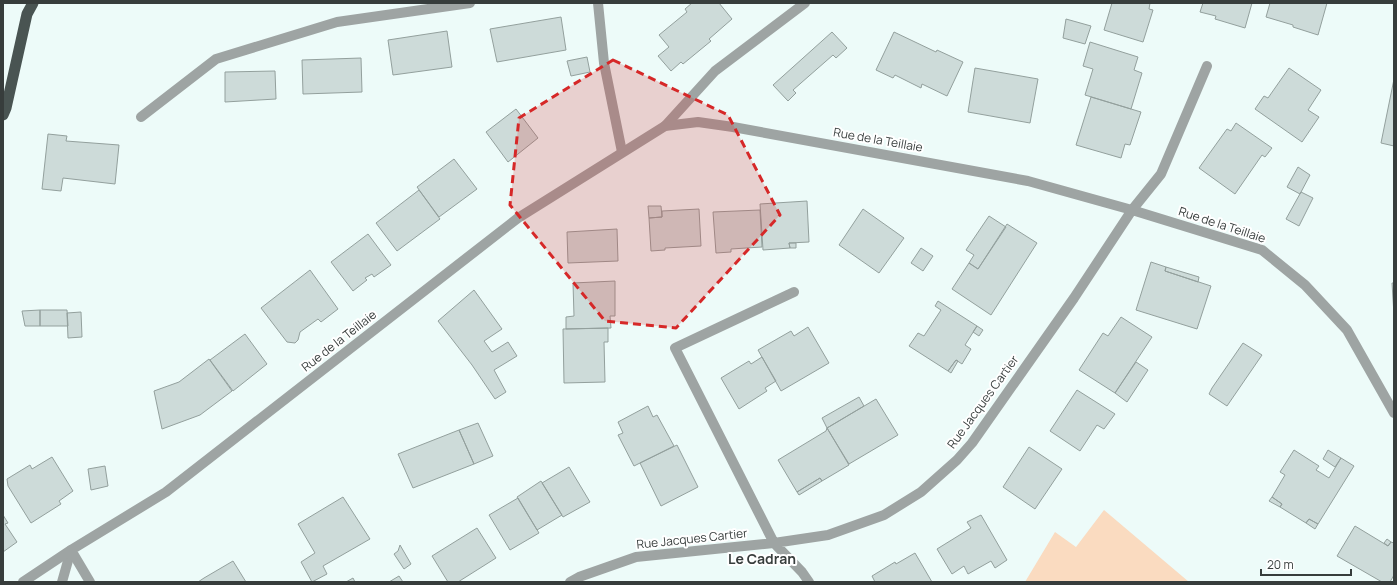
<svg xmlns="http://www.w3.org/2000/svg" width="1397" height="585" font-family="Manrope,sans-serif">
	<rect width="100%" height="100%" fill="#edfbf9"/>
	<path fill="#fadbc0" d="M 1104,510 L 1189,582 L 1025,582 L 1055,532 L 1076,547 Z"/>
	<path fill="#cddbd9" stroke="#93a09d" d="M 692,3 L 719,3 L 732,19 L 709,39 L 711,41 L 683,64 L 681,62 L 671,71 L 658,56 L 669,47 L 659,35 L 687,12 L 685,9 Z
		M 1112,3 L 1150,3 L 1149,9 L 1153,10 L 1143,42 L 1104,30 Z
		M 1203,3 L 1252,3 L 1245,28 L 1215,19 L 1216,16 L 1200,12 Z
		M 1270,3 L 1327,3 L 1318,35 L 1293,27 L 1293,25 L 1266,17 Z
		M 561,17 L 566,50 L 497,62 L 490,29 Z
		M 1066,19 L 1091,26 L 1085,44 L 1063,38 Z
		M 447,31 L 452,67 L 393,75 L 388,40 Z
		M 832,32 L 847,48 L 836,58 L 833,55 L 793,90 L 796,93 L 788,101 L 773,85 Z
		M 894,32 L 936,52 L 937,50 L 963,62 L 947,96 L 922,84 L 921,88 L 895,75 L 893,78 L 876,70 Z
		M 1090,42 L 1138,57 L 1134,70 L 1142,73 L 1131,109 L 1085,95 L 1093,69 L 1083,66 Z
		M 587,57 L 590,72 L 571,76 L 567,61 Z
		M 361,58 L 362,92 L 303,94 L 302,60 Z
		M 975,68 L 1038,79 L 1030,123 L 968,112 Z
		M 1289,68 L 1321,90 L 1308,110 L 1319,117 L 1302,142 L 1255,109 L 1264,96 L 1268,98 Z
		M 275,71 L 276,99 L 225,102 L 225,72 Z
		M 1394,79 L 1394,146 L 1381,143 Z
		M 1091,97 L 1141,112 L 1130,145 L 1125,144 L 1121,158 L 1076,145 Z
		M 516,109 L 538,138 L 508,162 L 486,132 Z
		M 1236,123 L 1272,148 L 1265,157 L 1262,155 L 1235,194 L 1199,168 L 1227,129 L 1231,131 Z
		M 48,134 L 67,136 L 66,141 L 119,145 L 115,184 L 63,178 L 61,191 L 42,189 Z
		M 454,159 L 477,189 L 439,217 L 417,187 Z
		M 1298,167 L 1310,175 L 1300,194 L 1287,187 Z
		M 419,190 L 440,219 L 397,251 L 376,223 Z
		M 1301,192 L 1313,198 L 1299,226 L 1286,219 Z
		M 807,201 L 809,242 L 789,243 L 790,248 L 763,250 L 760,204 Z
		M 648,206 L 661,206 L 662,217 L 649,218 Z
		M 699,209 L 701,246 L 665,248 L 665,250 L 651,251 L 649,218 L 662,217 L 662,211 Z
		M 863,209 L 904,238 L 879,273 L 839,245 Z
		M 760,210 L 762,247 L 731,249 L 731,252 L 716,253 L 713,212 Z
		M 989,216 L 1006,227 L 978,269 L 969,263 L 974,255 L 966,250 Z
		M 1007,224 L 1037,243 L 991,315 L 952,289 L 969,263 L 978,269 Z
		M 617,229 L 618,261 L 568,263 L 567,232 Z
		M 368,234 L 391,265 L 374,277 L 372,274 L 365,278 L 367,280 L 353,291 L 331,262 Z
		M 789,243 L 796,243 L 796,248 L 790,248 Z
		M 921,248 L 933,256 L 923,271 L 911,263 Z
		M 1151,262 L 1166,267 L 1165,271 L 1211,286 L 1197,329 L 1136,310 Z
		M 1166,267 L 1199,277 L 1198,282 L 1165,271 Z
		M 310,270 L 338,309 L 321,322 L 318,319 L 300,332 L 298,340 L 295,343 L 287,342 L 261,308 Z
		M 615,281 L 615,316 L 610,316 L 611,328 L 566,329 L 566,317 L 574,316 L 573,283 Z
		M 1392,283 L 1394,283 L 1394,315 Z
		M 474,290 L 502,329 L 484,341 L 492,352 L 508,342 L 517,356 L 494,370 L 506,392 L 495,399 L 472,365 L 438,321 Z
		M 938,301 L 977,326 L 965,345 L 971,349 L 962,364 L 956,360 L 948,371 L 909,346 L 918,333 L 924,336 L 941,310 L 935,306 Z
		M 40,310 L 40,326 L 25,326 L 22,311 Z
		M 40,310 L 67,310 L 68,326 L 40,326 Z
		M 81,312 L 82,337 L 68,338 L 67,313 Z
		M 1121,317 L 1152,337 L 1115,393 L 1079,370 L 1103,333 L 1108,336 Z
		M 977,326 L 983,330 L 979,336 L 973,332 Z
		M 808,327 L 829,363 L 781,391 L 758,350 L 791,331 L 794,336 Z
		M 608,328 L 608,342 L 604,342 L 605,382 L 564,383 L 563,329 Z
		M 245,334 L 267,364 L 233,391 L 210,360 Z
		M 1243,343 L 1262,355 L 1227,406 L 1209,394 L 1212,388 Z
		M 762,357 L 776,381 L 765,388 L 767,391 L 739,409 L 721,378 L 749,361 L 751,364 Z
		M 209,359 L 232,391 L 200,415 L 162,429 L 154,391 L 179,382 Z
		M 956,360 L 958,361 L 951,373 L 948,371 Z
		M 1136,362 L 1148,370 L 1127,402 L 1115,393 Z
		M 1077,390 L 1115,414 L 1104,429 L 1097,425 L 1080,451 L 1050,431 Z
		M 859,397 L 864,406 L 827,428 L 822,418 Z
		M 876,399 L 898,435 L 849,464 L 827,428 Z
		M 648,406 L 653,417 L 657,415 L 674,446 L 634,466 L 618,435 L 623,433 L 618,422 Z
		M 478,423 L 493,456 L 474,464 L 459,430 Z
		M 827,428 L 849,465 L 822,481 L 820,478 L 797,492 L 778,460 L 826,431 Z
		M 459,430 L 474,464 L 413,488 L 398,454 Z
		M 677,445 L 698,487 L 661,506 L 640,463 Z
		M 1029,447 L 1062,469 L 1035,509 L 1003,487 Z
		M 1294,450 L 1319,466 L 1316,470 L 1329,478 L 1341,458 L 1354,466 L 1318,524 L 1309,519 L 1306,523 L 1280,507 L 1282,504 L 1272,497 L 1285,475 L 1280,472 Z
		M 1328,450 L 1341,458 L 1335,467 L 1323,459 Z
		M 52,457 L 73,491 L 59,501 L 61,504 L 31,523 L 8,486 L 7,479 L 30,465 L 32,469 Z
		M 105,466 L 108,486 L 91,490 L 88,469 Z
		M 569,467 L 590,502 L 563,517 L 542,483 Z
		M 820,478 L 822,481 L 799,495 L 797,492 Z
		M 541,481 L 562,515 L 537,530 L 517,497 Z
		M 343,497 L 370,539 L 323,566 L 327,574 L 312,582 L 301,562 L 315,553 L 298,524 Z
		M 1272,497 L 1282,504 L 1280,507 L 1269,501 Z
		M 518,498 L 539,533 L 510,550 L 489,515 Z
		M 3,515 L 8,523 L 5,524 L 17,542 L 3,552 Z
		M 981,515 L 1007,560 L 995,568 L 991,561 L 968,574 L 964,566 L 952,574 L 937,549 L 971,528 L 967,522 Z
		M 1309,519 L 1318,524 L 1315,529 L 1306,523 Z
		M 1355,526 L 1388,546 L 1391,542 L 1394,543 L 1394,575 L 1390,582 L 1382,582 L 1337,556 Z
		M 477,528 L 496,558 L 458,582 L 448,582 L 432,556 Z
		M 1387,539 L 1391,542 L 1388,546 L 1384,543 Z
		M 400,545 L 411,564 L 404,569 L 394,554 L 398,551 Z
		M 915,553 L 932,582 L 875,582 L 872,576 L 895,562 L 896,564 Z
		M 233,561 L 246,582 L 198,582 L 204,578 Z
		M 399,576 L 403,582 L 389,582 Z
		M 353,578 L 355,582 L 346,582 Z"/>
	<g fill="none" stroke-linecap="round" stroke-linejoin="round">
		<path stroke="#9ea4a3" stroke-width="10" d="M 598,3 L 604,63 L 622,152
			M 141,117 L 216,59 L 337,22 L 470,3
			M 665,126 L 715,71 L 805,3
			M 62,582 L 71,550"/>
		<path stroke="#9ea4a3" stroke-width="10" d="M 794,292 L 675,348 L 774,543 L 802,572 L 809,582
			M 71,550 L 90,582
			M 23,582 L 71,550 L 166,492 L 518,218 L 665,126 L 698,122 L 733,127 L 1028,181 L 1132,210 L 1262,250 L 1305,285 L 1347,330 L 1394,413
			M 570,582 L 579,577 L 636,557 L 774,543 L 828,535 L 884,515 L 921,492 L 957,460 L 972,443 L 1074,298 L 1132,210 L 1161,174 L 1207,66"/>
		<path stroke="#495452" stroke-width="11" d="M 3,115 L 6,108 L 27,14 L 33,3"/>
	</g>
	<path fill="#d62828" fill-opacity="0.2" stroke="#d62828" stroke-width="3" stroke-dasharray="8 5" stroke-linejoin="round" d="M 613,60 L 728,115 L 780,215 L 676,328 L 605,321 L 510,205 L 519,118 Z"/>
	<g text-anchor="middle" stroke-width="4" stroke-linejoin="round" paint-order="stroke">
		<g font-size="12" fill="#373d3c" stroke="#fff">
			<text transform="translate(878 140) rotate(10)" y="4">Rue de la Teillaie</text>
			<text transform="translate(1222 225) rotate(18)" y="4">Rue de la Teillaie</text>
			<text transform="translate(339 341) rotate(-38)" y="4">Rue de la Teillaie</text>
			<text transform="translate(983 402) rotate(-54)" y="4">Rue Jacques Cartier</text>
			<text transform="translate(692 539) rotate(-6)" y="4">Rue Jacques Cartier</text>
		</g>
		<g font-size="14" font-weight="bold" fill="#373d3c" stroke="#fff">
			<text x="762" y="564">Le Cadran</text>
		</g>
	</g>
	<rect width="1397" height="585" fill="none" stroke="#373d3c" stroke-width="8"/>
	<path d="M1261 569v6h90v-6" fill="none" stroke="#373d3c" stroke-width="2"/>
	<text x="1267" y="569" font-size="12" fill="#373d3c" stroke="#ffffff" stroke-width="3" paint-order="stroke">20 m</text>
</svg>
